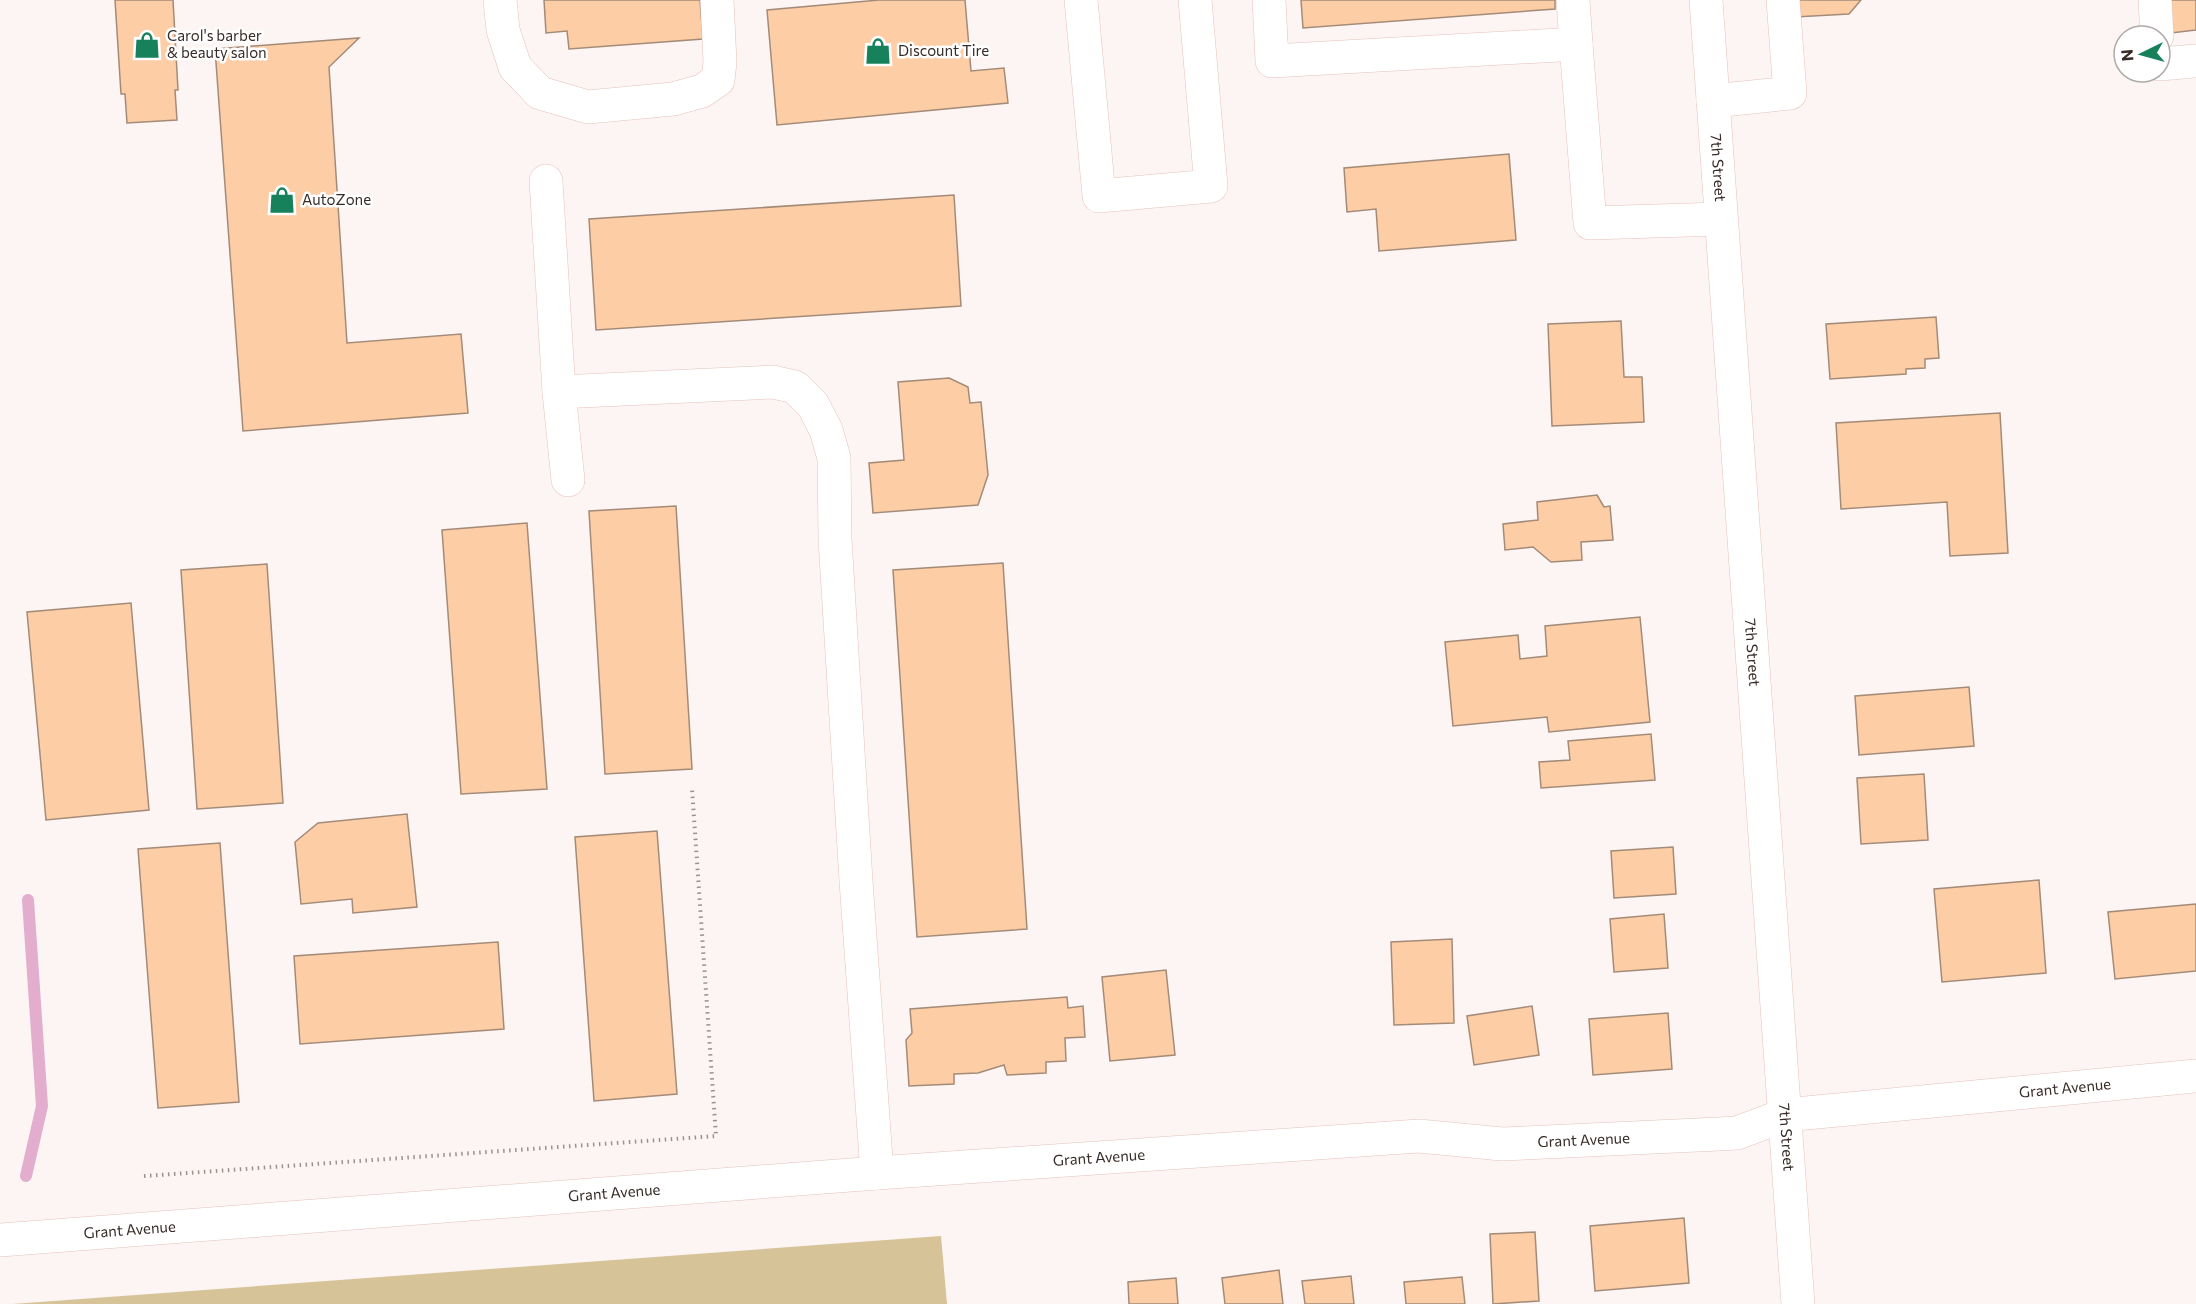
<svg xmlns="http://www.w3.org/2000/svg" width="2196" height="1304" font-family="Commissioner,sans-serif">
	<rect width="100%" height="100%" fill="#fdf5f4"/>
	<path fill="#d7c398" d="M 941,1236 L 947,1304 L 12,1304 Z"/>
	<g fill="none" stroke-linecap="round" stroke-linejoin="round">
		<path stroke="#e3aece" stroke-width="12" d="M 26,1176 L 42,1106 L 28,900"/>
	</g>
	<path fill="#fdcda6" stroke="#a48b78" stroke-width="1.5" d="M 115,0 L 173,0 L 178,90 L 175,90 L 177,120 L 127,123 L 125,94 L 121,94 Z
		M 544,0 L 700,0 L 703,39 L 569,49 L 567,31 L 546,33 Z
		M 879,0 L 965,0 L 971,71 L 1004,68 L 1008,103 L 777,125 L 767,10 Z
		M 1301,0 L 1555,0 L 1555,9 L 1303,28 Z
		M 1794,0 L 1861,0 L 1849,14 L 1795,17 Z
		M 2169,0 L 2196,0 L 2196,30 L 2171,33 Z
		M 359,38 L 329,67 L 347,343 L 461,334 L 468,413 L 243,431 L 215,49 Z
		M 1509,154 L 1516,240 L 1379,251 L 1376,209 L 1347,212 L 1344,168 Z
		M 954,195 L 961,306 L 596,330 L 589,219 Z
		M 1936,317 L 1939,358 L 1925,359 L 1925,368 L 1906,369 L 1906,374 L 1830,379 L 1826,324 Z
		M 1621,321 L 1624,377 L 1642,377 L 1644,422 L 1552,426 L 1548,324 Z
		M 949,378 L 968,387 L 970,403 L 981,402 L 988,475 L 978,505 L 873,513 L 869,463 L 904,460 L 898,382 Z
		M 2000,413 L 2008,553 L 1950,556 L 1947,502 L 1841,509 L 1836,423 Z
		M 1597,495 L 1604,507 L 1610,506 L 1613,540 L 1581,542 L 1582,560 L 1551,562 L 1533,547 L 1505,550 L 1503,524 L 1538,520 L 1537,502 Z
		M 676,506 L 692,769 L 605,774 L 589,511 Z
		M 527,523 L 547,789 L 461,794 L 442,530 Z
		M 1003,563 L 1027,929 L 917,937 L 893,570 Z
		M 267,564 L 283,803 L 197,809 L 181,570 Z
		M 131,603 L 149,810 L 46,820 L 27,612 Z
		M 1640,617 L 1650,722 L 1549,732 L 1547,717 L 1453,726 L 1445,642 L 1518,635 L 1520,659 L 1547,656 L 1545,626 Z
		M 1969,687 L 1974,746 L 1859,755 L 1855,696 Z
		M 1651,734 L 1655,780 L 1541,788 L 1539,762 L 1570,760 L 1568,741 Z
		M 1924,774 L 1928,840 L 1861,844 L 1857,778 Z
		M 407,814 L 417,907 L 353,913 L 352,899 L 301,904 L 295,842 L 318,823 Z
		M 657,831 L 677,1094 L 594,1101 L 575,837 Z
		M 220,843 L 239,1102 L 158,1108 L 138,849 Z
		M 1673,847 L 1676,894 L 1614,898 L 1611,851 Z
		M 2039,880 L 2046,973 L 1942,982 L 1934,889 Z
		M 2196,904 L 2196,971 L 2115,979 L 2108,912 Z
		M 1664,914 L 1668,968 L 1614,972 L 1610,919 Z
		M 1452,939 L 1454,1023 L 1394,1025 L 1391,942 Z
		M 498,942 L 504,1029 L 300,1044 L 294,956 Z
		M 1166,970 L 1175,1055 L 1110,1061 L 1102,977 Z
		M 1067,997 L 1068,1008 L 1083,1006 L 1085,1037 L 1065,1038 L 1066,1061 L 1046,1062 L 1046,1073 L 1007,1075 L 1004,1065 L 978,1073 L 954,1074 L 954,1084 L 909,1086 L 906,1040 L 912,1033 L 910,1009 Z
		M 1532,1006 L 1539,1055 L 1474,1065 L 1467,1016 Z
		M 1668,1013 L 1672,1069 L 1593,1075 L 1589,1019 Z
		M 1684,1218 L 1689,1283 L 1595,1291 L 1590,1226 Z
		M 1535,1232 L 1539,1301 L 1493,1304 L 1490,1234 Z
		M 1279,1270 L 1283,1304 L 1225,1304 L 1222,1278 Z
		M 1351,1276 L 1354,1304 L 1305,1304 L 1302,1281 Z
		M 1462,1277 L 1465,1304 L 1406,1304 L 1404,1282 Z
		M 1176,1278 L 1178,1304 L 1129,1304 L 1128,1282 Z"/>
	<g fill="none" stroke-linecap="round" stroke-linejoin="round">
		<defs>
			<g id="minor">
				<path d="M 500,0 L 503,30 L 515,67 L 540,93 L 588,107 L 673,99 L 702,91 L 718,80 L 720,62 L 717,0"/>
				<path d="M 1081,0 L 1099,196 L 1211,186 L 1195,0"/>
				<path d="M 1269,0 L 1272,61 L 1576,44 L 1590,223 L 1721,219"/>
				<path d="M 1573,0 L 1576,44"/>
				<path id="s1" d="M 1706,0 L 1798,1304"/>
				<path d="M 2155,0 L 2157,36"/>
				<path d="M 2160,64 L 2196,61"/>
				<path d="M 1713,101 L 1790,93 L 1783,0"/>
				<path d="M 546,181 L 559,392 L 773,382 L 795,387 L 813,405 L 826,430 L 834,458 L 835,539 L 856,881 L 877,1173"/>
				<path d="M 559,392 L 568,480"/>
				<path id="s2" d="M 0,1240 L 877,1173 L 1419,1136 L 1502,1144 L 1719,1134 L 1737,1133 L 1785,1115 L 2196,1076"/>
			</g>
		</defs>
		<use href="#minor" stroke="#e4c2b9" stroke-width="34"/>
		<path stroke="#9c918f" stroke-width="4" stroke-dasharray="1.5 4.5" stroke-linecap="butt" d="M 144,1176 L 716,1136 L 692,789"/>
		<use href="#minor" stroke="#fff" stroke-width="33"/>
	</g>
	<defs>
		<symbol id="shop-bare" viewBox="-9 -9 18 18"><path d="M-5-2.5h2.3a2.7 3.5 0 0 1 5.4 0H5L5.5 6h-11ZM-1.5-2.5h3a1.5 2.3 0 0 0-3 0Z" fill="#17815c" stroke="#fff" stroke-width="2.5" paint-order="stroke"/></symbol>
	</defs>
	<g fill-rule="evenodd">
		<use href="#shop-bare" x="128" y="26" width="38" height="38"/>
		<use href="#shop-bare" x="859" y="32" width="38" height="38"/>
		<use href="#shop-bare" x="263" y="181" width="38" height="38"/>
	</g>
	<g text-anchor="middle" stroke-width="5" stroke-linejoin="round" paint-order="stroke">
		<g font-size="15" fill="#372a27" stroke="#fff" text-anchor="start">
			<text x="167" y="41">Carol's barber<tspan x="167" dy="17">&amp; beauty salon</tspan></text>
			<text x="898" y="56">Discount Tire</text>
			<text x="302" y="205">AutoZone</text>
		</g>
		<g font-size="15" fill="#372a27" stroke="#fff">
			<text dy="5" stroke="none"><textPath href="#s1" startOffset="168">7th Street</textPath></text>
			<text dy="5" stroke="none"><textPath href="#s1" startOffset="654">7th Street</textPath></text>
			<text dy="5" stroke="none"><textPath href="#s2" startOffset="2074">Grant Avenue</textPath></text>
			<text dy="5" stroke="none"><textPath href="#s1" startOffset="1140">7th Street</textPath></text>
			<text dy="5" stroke="none"><textPath href="#s2" startOffset="1588">Grant Avenue</textPath></text>
			<text dy="5" stroke="none"><textPath href="#s2" startOffset="1102">Grant Avenue</textPath></text>
			<text dy="5" stroke="none"><textPath href="#s2" startOffset="616">Grant Avenue</textPath></text>
			<text dy="5" stroke="none"><textPath href="#s2" startOffset="130">Grant Avenue</textPath></text>
		</g>
	</g>
	<g transform="translate(2142 54) rotate(265)"><circle r="28" fill="#ffffff" stroke="#afaaa9" stroke-width="1.5"/>
	<path d="M0-4.5L10 22L0 15L-10 22Z" fill="#17815c"/>
	<text y="-9" font-size="16" font-weight="bold" text-anchor="middle" fill="#372a27">N</text>
	</g>
</svg>
